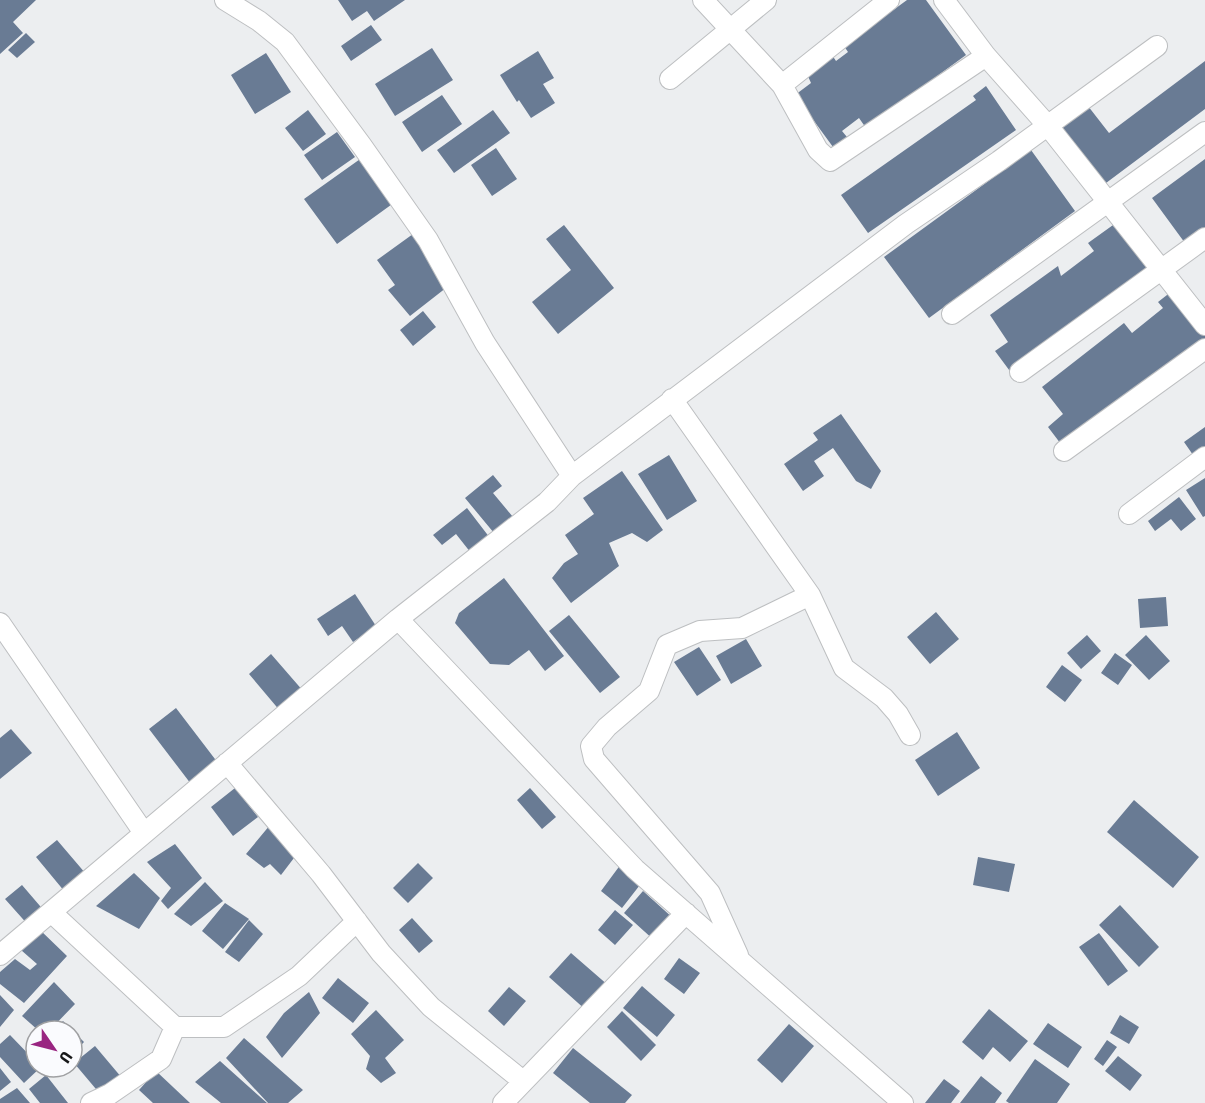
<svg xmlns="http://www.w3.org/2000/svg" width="1205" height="1103" font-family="'Fira Sans Condensed',sans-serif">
	<rect width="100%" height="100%" fill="#eceef0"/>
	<path fill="#697b94" d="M 0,0 L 36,0 L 13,22 L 23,33 L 0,54 Z
		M 338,0 L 405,0 L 374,21 L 367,11 L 352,21 Z
		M 907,0 L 926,0 L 966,55 L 866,128 L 859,118 L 842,131 L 847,137 L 833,147 L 795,95 L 811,83 L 807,74 L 832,55 L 836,61 L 848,52 L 844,46 Z
		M 371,25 L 382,40 L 351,61 L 341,46 Z
		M 26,33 L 35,42 L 17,58 L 8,50 Z
		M 432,48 L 453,80 L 395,116 L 375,84 Z
		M 538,51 L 554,78 L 543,84 L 555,103 L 531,118 L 519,100 L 517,102 L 500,75 Z
		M 266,53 L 291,92 L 255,114 L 231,75 Z
		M 1205,61 L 1205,109 L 1102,186 L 1059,129 L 1088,106 L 1109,133 Z
		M 986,86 L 1016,130 L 868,233 L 841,195 L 976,100 L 973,96 Z
		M 442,95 L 462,124 L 422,152 L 402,122 Z
		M 308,110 L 326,134 L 303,151 L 285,128 Z
		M 493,110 L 510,133 L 454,173 L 437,150 Z
		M 337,132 L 355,157 L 322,180 L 304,155 Z
		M 496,148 L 517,179 L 492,196 L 471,165 Z
		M 1031,150 L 1075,211 L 929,318 L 884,257 Z
		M 363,157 L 395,202 L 337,244 L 304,199 Z
		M 1205,159 L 1205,245 L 1193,254 L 1152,198 Z
		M 1127,215 L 1168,274 L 1018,382 L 995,351 L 1008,342 L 990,315 L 1058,266 L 1061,276 L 1094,251 L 1088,243 Z
		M 564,225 L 614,288 L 558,334 L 532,302 L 571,270 L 546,239 Z
		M 413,234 L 451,284 L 410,316 L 388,290 L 395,285 L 377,260 Z
		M 1176,288 L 1205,324 L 1205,350 L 1070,456 L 1048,427 L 1063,414 L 1042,387 L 1124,323 L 1132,333 L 1163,308 L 1158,302 Z
		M 423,311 L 436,327 L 413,346 L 400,330 Z
		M 841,414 L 881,471 L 871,489 L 856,481 L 833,448 L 814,461 L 824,476 L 803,491 L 784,464 L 818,440 L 813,433 Z
		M 1205,427 L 1205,461 L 1200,465 L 1184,442 Z
		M 669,455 L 697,501 L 667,520 L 638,474 Z
		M 622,471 L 663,530 L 647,542 L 632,533 L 609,543 L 619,566 L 571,603 L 552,578 L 564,563 L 578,554 L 565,535 L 594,514 L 583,498 Z
		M 493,475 L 502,486 L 493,493 L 513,517 L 494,533 L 465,498 Z
		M 1205,478 L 1205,516 L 1203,517 L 1186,490 Z
		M 1179,497 L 1196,519 L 1181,531 L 1171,519 L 1155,531 L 1148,521 Z
		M 467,508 L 490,538 L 471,553 L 456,534 L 442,545 L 433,535 Z
		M 504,578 L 564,656 L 545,671 L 529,650 L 509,665 L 490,664 L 455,623 L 459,613 Z
		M 355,594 L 376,626 L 353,642 L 342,626 L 328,636 L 317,619 Z
		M 1166,597 L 1168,626 L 1140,628 L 1138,599 Z
		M 936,612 L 959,639 L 930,664 L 907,637 Z
		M 569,615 L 620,677 L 600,693 L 549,631 Z
		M 1087,635 L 1101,651 L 1081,669 L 1067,653 Z
		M 1146,635 L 1170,661 L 1149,680 L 1125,655 Z
		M 746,639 L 762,666 L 731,684 L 716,656 Z
		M 699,647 L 721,680 L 697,696 L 674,662 Z
		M 1115,653 L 1132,665 L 1118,685 L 1101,673 Z
		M 271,654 L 304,692 L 281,712 L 249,674 Z
		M 1062,665 L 1082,680 L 1065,702 L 1046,687 Z
		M 176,708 L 218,763 L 191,784 L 149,729 Z
		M 11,729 L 32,753 L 0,779 L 0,738 Z
		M 957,732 L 980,768 L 938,796 L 915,760 Z
		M 235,788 L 258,817 L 233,836 L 211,807 Z
		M 530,788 L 556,817 L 542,829 L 517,800 Z
		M 1134,800 L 1199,857 L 1173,888 L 1107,832 Z
		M 270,825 L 297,854 L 281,875 L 270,864 L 264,868 L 246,854 Z
		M 57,840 L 86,874 L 65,892 L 36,857 Z
		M 175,844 L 202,878 L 168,909 L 161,901 L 171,888 L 147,862 Z
		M 978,857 L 1015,864 L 1009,892 L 973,885 Z
		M 418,863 L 433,878 L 408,903 L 393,888 Z
		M 621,864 L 643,881 L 622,908 L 601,891 Z
		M 134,873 L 160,898 L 139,929 L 96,906 Z
		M 205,882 L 223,901 L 191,926 L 174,914 Z
		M 22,885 L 46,913 L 30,927 L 5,899 Z
		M 643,891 L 674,919 L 655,941 L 624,913 Z
		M 225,903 L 249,919 L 223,949 L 202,931 Z
		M 1120,905 L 1159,947 L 1139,967 L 1099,925 Z
		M 615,910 L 633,925 L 615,945 L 598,930 Z
		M 412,918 L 433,941 L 419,953 L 399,930 Z
		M 249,920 L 263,934 L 239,962 L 225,952 Z
		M 39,929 L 67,956 L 24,1003 L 0,984 L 0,972 L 15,959 L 30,970 L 37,964 L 21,950 Z
		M 1099,933 L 1128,971 L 1108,986 L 1079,947 Z
		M 571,953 L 609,986 L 587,1011 L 549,977 Z
		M 679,958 L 700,973 L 684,994 L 664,979 Z
		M 338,978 L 369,1003 L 353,1023 L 322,998 Z
		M 54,982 L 75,1004 L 49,1031 L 39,1031 L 22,1016 Z
		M 642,986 L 675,1015 L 657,1037 L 623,1008 Z
		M 509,987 L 526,1001 L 504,1026 L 488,1011 Z
		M 309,992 L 320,1013 L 282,1058 L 266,1037 L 284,1013 Z
		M 0,995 L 14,1010 L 0,1027 Z
		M 989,1009 L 1028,1041 L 1010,1062 L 993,1047 L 983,1060 L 962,1042 Z
		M 376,1010 L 404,1040 L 385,1058 L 396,1073 L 381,1083 L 366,1069 L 370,1056 L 351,1034 Z
		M 622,1011 L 656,1045 L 641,1061 L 607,1027 Z
		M 1120,1015 L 1139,1027 L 1129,1044 L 1110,1033 Z
		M 63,1021 L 84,1042 L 72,1055 L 72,1031 L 53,1031 Z
		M 1048,1023 L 1082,1047 L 1068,1068 L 1033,1044 Z
		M 789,1024 L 814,1046 L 782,1083 L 757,1060 Z
		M 10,1035 L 36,1062 L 36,1067 L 41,1067 L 24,1083 L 0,1057 L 0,1044 Z
		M 244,1038 L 303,1090 L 288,1103 L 268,1103 L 226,1058 Z
		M 1107,1040 L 1117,1047 L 1103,1066 L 1094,1059 Z
		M 95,1046 L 122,1078 L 101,1095 L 74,1063 Z
		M 573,1048 L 632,1095 L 625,1103 L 590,1103 L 553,1073 Z
		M 1118,1056 L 1142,1075 L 1130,1091 L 1105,1071 Z
		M 1035,1059 L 1070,1084 L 1057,1103 L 1009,1103 L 1006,1101 Z
		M 220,1061 L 267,1103 L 221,1103 L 195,1082 Z
		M 0,1068 L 11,1082 L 0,1091 Z
		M 156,1071 L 190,1103 L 153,1103 L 139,1090 Z
		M 46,1075 L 68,1103 L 40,1103 L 29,1089 Z
		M 981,1076 L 1002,1093 L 995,1103 L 960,1103 Z
		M 944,1079 L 960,1091 L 951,1103 L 925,1103 Z
		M 17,1088 L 30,1103 L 0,1103 L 0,1099 Z"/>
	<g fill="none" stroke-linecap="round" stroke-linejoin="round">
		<defs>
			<path id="minor" d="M 703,0 L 782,85
				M 889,0 L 782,85 L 818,150 L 830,161 L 986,56
				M 944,0 L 986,56 L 1048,126 L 1205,325
				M 670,79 L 766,0
				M 952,314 L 1205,132
				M 1020,372 L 1205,238
				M 672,399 L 810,595 L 844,668 L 884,698 L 898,714 L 910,735
				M 1064,451 L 1205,349
				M 572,476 L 906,224 L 999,161 L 1157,46
				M 1129,514 L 1205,457
				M 398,619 L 635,869 L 903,1103
				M 0,623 L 144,833
				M 227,763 L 321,874 L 381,953 L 431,1007 L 523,1081
				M 51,912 L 175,1027 L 224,1027 L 299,976 L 357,921
				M 0,955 L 398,619 L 547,502 L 572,476 L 485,343 L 428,240 L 362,146 L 285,42 L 259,21 L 225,0
				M 738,955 L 710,893 L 594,759 L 591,746 L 607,727 L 649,691 L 667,645 L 700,631 L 742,628 L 810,595
				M 91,1103 L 110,1094 L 161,1059 L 175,1027
				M 503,1103 L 686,913"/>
		</defs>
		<use href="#minor" stroke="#bdbfc1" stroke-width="22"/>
		<use href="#minor" stroke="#fff" stroke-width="20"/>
	</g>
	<g transform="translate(54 1049) rotate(125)"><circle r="28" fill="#fafbfe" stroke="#9fa0a2" stroke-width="1.5"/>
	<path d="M0-4.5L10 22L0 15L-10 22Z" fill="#992581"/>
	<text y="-9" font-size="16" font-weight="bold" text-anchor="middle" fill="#171819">U</text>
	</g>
</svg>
